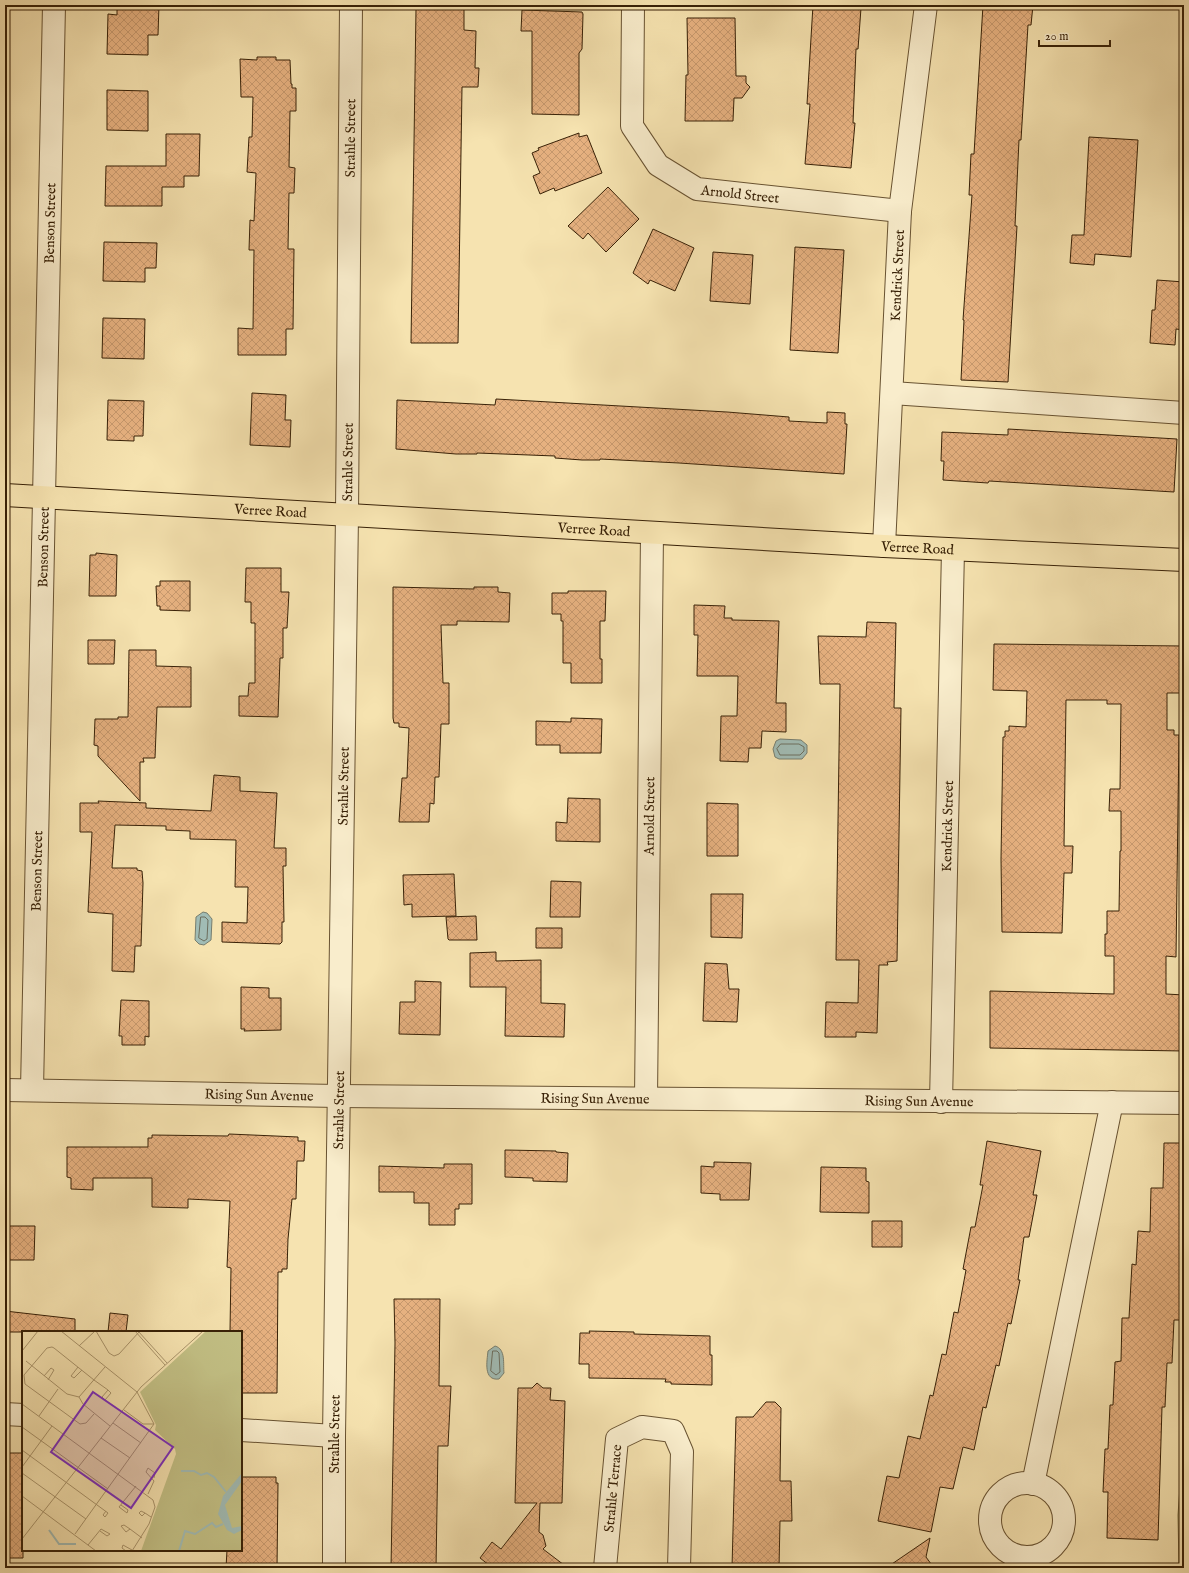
<svg xmlns="http://www.w3.org/2000/svg" width="1189" height="1573" font-family="'IM FELL English',serif">
	<defs>
		<pattern id="building-cross-hatch" width="8" height="8" patternUnits="userSpaceOnUse"><rect width="8" height="8" fill="#e6b180"/><path d="M0 0l8 8M0 8l8-8" fill="none" stroke="#c6986d"/></pattern>
	</defs>
	<rect width="100%" height="100%" fill="#f6e3b0"/>
	<filter id="stains"><feTurbulence type="fractalNoise" baseFrequency=".005" numOctaves="4"/><feColorMatrix values="0 0 0 0 .2 0 0 0 0 .09 0 0 0 0 .02 0 0 0 .5 -.17"/></filter>
	<radialGradient id="worn" r=".72"><stop offset=".6" stop-color="#630" stop-opacity="0"/><stop offset="1" stop-color="#630" stop-opacity=".3"/></radialGradient>
	<path fill="#c3c186" stroke="#7e7146" d="M 1184,1430 L 1184,1568 L 1179,1568 L 1178,1515 Z"/>
	<path fill="#a1bcb5" stroke="#777e6f" d="M 780,739 L 801,740 L 807,745 L 807,753 L 802,759 L 779,759 L 775,757 L 773,749 L 776,741 Z
		M 203,912 L 207,913 L 212,919 L 211,940 L 204,945 L 199,944 L 195,940 L 196,917 Z
		M 495,1346 C 506,1349 503,1364 504,1373 L 499,1379 C 483,1381 487,1361 488,1351 Z"/>
	<g fill="none" stroke-linecap="round" stroke-linejoin="round">
		<path stroke="#6c6e5e" stroke-width="1" d="M 781,744 L 799,744 L 804,747 L 804,751 L 800,755 L 780,755 L 777,749 Z
			M 201,917 L 205,917 L 208,920 L 207,939 L 204,941 L 199,938 Z
			M 493,1351 L 497,1351 L 499,1353 L 500,1372 L 496,1375 L 491,1371 Z"/>
	</g>
	<path fill="url(#building-cross-hatch)" stroke="#382107" d="M 117,5 L 159,5 L 158,35 L 148,35 L 148,55 L 107,54 L 108,14 L 117,15 Z
		M 813,5 L 861,8 L 858,49 L 856,49 L 853,123 L 855,123 L 851,168 L 805,164 L 810,104 L 807,104 Z
		M 983,5 L 1033,5 L 1031,25 L 1028,25 L 1021,140 L 1019,140 L 1015,226 L 1017,226 L 1008,382 L 961,380 L 964,320 L 963,320 L 972,195 L 969,195 L 971,154 L 974,154 Z
		M 416,9 L 464,9 L 464,30 L 476,31 L 475,68 L 479,68 L 478,87 L 462,87 L 458,343 L 411,343 Z
		M 522,10 L 582,12 L 583,14 L 582,49 L 579,53 L 579,115 L 532,114 L 532,31 L 521,31 Z
		M 687,18 L 735,18 L 736,76 L 746,76 L 746,83 L 750,87 L 742,98 L 734,98 L 733,121 L 685,121 L 686,75 L 688,75 Z
		M 257,57 L 276,57 L 276,60 L 290,60 L 291,84 L 292,84 L 292,88 L 296,88 L 296,111 L 290,111 L 289,167 L 295,168 L 294,193 L 289,193 L 288,249 L 294,249 L 293,329 L 286,329 L 286,355 L 238,355 L 238,328 L 253,329 L 254,250 L 249,250 L 250,220 L 254,221 L 256,173 L 247,172 L 249,137 L 252,137 L 253,97 L 241,97 L 240,59 L 257,60 Z
		M 107,90 L 148,91 L 148,131 L 107,130 Z
		M 579,133 L 579,137 L 587,135 L 602,173 L 555,191 L 554,188 L 540,194 L 533,176 L 540,173 L 532,153 L 539,150 L 538,148 Z
		M 166,134 L 200,134 L 199,176 L 184,176 L 184,187 L 162,187 L 162,206 L 105,206 L 106,166 L 166,166 Z
		M 1089,137 L 1138,140 L 1131,257 L 1095,254 L 1094,265 L 1070,263 L 1072,235 L 1084,235 Z
		M 608,187 L 639,219 L 606,252 L 588,233 L 583,239 L 568,226 Z
		M 653,229 L 694,248 L 675,291 L 650,280 L 648,284 L 633,273 Z
		M 104,242 L 157,243 L 156,268 L 145,268 L 145,282 L 103,281 Z
		M 795,247 L 844,250 L 838,353 L 790,350 Z
		M 713,252 L 753,255 L 750,304 L 710,301 Z
		M 1157,280 L 1184,282 L 1184,330 L 1176,329 L 1175,345 L 1150,343 L 1152,310 L 1155,310 Z
		M 103,318 L 145,319 L 144,359 L 102,358 Z
		M 252,393 L 286,395 L 285,420 L 291,420 L 290,447 L 250,445 Z
		M 496,399 L 727,412 L 789,417 L 789,421 L 827,423 L 827,412 L 845,413 L 845,424 L 847,424 L 844,474 L 679,463 L 600,459 L 600,460 L 582,460 L 555,458 L 555,456 L 477,453 L 477,454 L 456,454 L 396,449 L 397,400 L 495,405 Z
		M 108,400 L 144,401 L 143,436 L 134,436 L 134,441 L 107,440 Z
		M 1008,429 L 1177,439 L 1174,492 L 989,481 L 988,483 L 943,480 L 944,461 L 941,461 L 942,432 L 1008,435 Z
		M 96,553 L 117,555 L 116,596 L 89,596 L 90,555 L 96,555 Z
		M 246,568 L 281,568 L 281,592 L 289,592 L 287,628 L 283,628 L 283,658 L 280,658 L 278,717 L 239,716 L 239,696 L 248,696 L 249,683 L 255,683 L 255,623 L 251,623 L 251,602 L 245,602 Z
		M 160,581 L 190,581 L 190,611 L 160,610 L 160,606 L 157,606 L 156,586 L 160,586 Z
		M 393,587 L 474,589 L 474,587 L 498,587 L 498,592 L 510,593 L 509,622 L 457,621 L 457,625 L 441,625 L 443,683 L 449,683 L 449,724 L 441,724 L 439,777 L 435,777 L 434,804 L 430,803 L 429,822 L 399,822 L 402,778 L 407,778 L 409,728 L 399,727 L 399,723 L 394,723 L 393,718 Z
		M 568,591 L 606,591 L 605,621 L 600,621 L 600,659 L 602,659 L 602,683 L 571,683 L 571,663 L 563,663 L 563,621 L 561,621 L 561,614 L 552,614 L 552,593 L 568,593 Z
		M 694,605 L 725,606 L 724,618 L 732,618 L 732,620 L 779,621 L 776,703 L 786,703 L 786,732 L 762,731 L 761,748 L 749,748 L 748,762 L 720,761 L 721,716 L 737,716 L 738,676 L 697,676 L 698,635 L 694,635 Z
		M 867,622 L 896,623 L 894,708 L 901,708 L 897,961 L 887,962 L 888,965 L 879,965 L 877,1033 L 856,1032 L 856,1037 L 825,1037 L 826,1002 L 858,1003 L 859,960 L 836,960 L 840,684 L 820,684 L 818,636 L 866,637 Z
		M 88,640 L 115,640 L 114,664 L 88,664 Z
		M 994,644 L 1184,646 L 1184,693 L 1167,693 L 1167,730 L 1174,730 L 1174,735 L 1179,735 L 1176,957 L 1166,956 L 1166,994 L 1184,995 L 1184,1051 L 990,1048 L 990,991 L 1114,994 L 1114,956 L 1105,956 L 1105,934 L 1107,934 L 1107,911 L 1119,911 L 1120,851 L 1121,851 L 1121,811 L 1109,811 L 1110,789 L 1120,789 L 1121,704 L 1107,704 L 1107,700 L 1066,700 L 1064,846 L 1073,846 L 1072,873 L 1064,873 L 1062,933 L 1002,932 L 1001,859 L 1003,737 L 1005,737 L 1005,731 L 1009,731 L 1009,726 L 1026,727 L 1027,691 L 993,690 Z
		M 129,650 L 156,650 L 156,666 L 191,667 L 191,707 L 157,707 L 155,758 L 143,758 L 144,762 L 140,762 L 140,801 L 98,756 L 98,746 L 94,745 L 95,719 L 118,719 L 118,717 L 128,717 Z
		M 571,718 L 602,719 L 601,753 L 560,753 L 560,745 L 536,745 L 536,721 L 571,722 Z
		M 214,775 L 240,777 L 240,791 L 277,793 L 274,848 L 286,848 L 286,866 L 283,866 L 284,922 L 282,922 L 282,942 L 280,944 L 222,942 L 222,922 L 247,923 L 248,887 L 235,887 L 236,840 L 190,839 L 190,831 L 166,830 L 166,826 L 115,825 L 112,868 L 137,868 L 137,870 L 142,871 L 143,883 L 141,946 L 135,946 L 134,972 L 112,971 L 113,914 L 88,912 L 92,832 L 80,832 L 80,803 L 99,803 L 98,801 L 146,803 L 146,808 L 211,811 Z
		M 568,798 L 600,799 L 600,842 L 556,841 L 556,822 L 567,823 Z
		M 707,803 L 738,804 L 738,856 L 707,856 Z
		M 454,874 L 456,916 L 412,917 L 412,904 L 404,905 L 403,875 Z
		M 551,881 L 581,882 L 580,917 L 550,917 Z
		M 711,894 L 743,894 L 742,938 L 711,937 Z
		M 476,916 L 477,940 L 449,940 L 448,939 L 446,917 Z
		M 536,928 L 562,928 L 562,948 L 536,948 Z
		M 496,952 L 496,961 L 541,960 L 541,1003 L 565,1004 L 564,1037 L 505,1036 L 506,987 L 470,987 L 470,953 Z
		M 705,963 L 727,964 L 729,989 L 739,989 L 737,1022 L 703,1021 Z
		M 415,981 L 441,982 L 440,1035 L 399,1034 L 400,1002 L 415,1002 Z
		M 241,987 L 269,988 L 269,998 L 281,998 L 281,1030 L 244,1031 L 245,1029 L 241,1029 Z
		M 121,1000 L 149,1001 L 149,1037 L 145,1036 L 145,1045 L 122,1045 L 122,1036 L 119,1036 Z
		M 229,1134 L 298,1137 L 298,1141 L 305,1141 L 304,1161 L 297,1161 L 296,1199 L 292,1199 L 288,1239 L 287,1269 L 282,1269 L 282,1272 L 278,1272 L 277,1393 L 241,1393 L 241,1331 L 230,1331 L 231,1268 L 227,1267 L 230,1201 L 188,1199 L 188,1208 L 152,1207 L 152,1178 L 93,1178 L 93,1190 L 71,1189 L 71,1178 L 67,1177 L 67,1147 L 148,1147 L 148,1138 L 152,1138 L 152,1135 L 228,1136 Z
		M 987,1141 L 1041,1151 L 1033,1195 L 1037,1195 L 1029,1237 L 1024,1237 L 1018,1280 L 1020,1280 L 1011,1324 L 1008,1323 L 999,1366 L 996,1365 L 986,1408 L 983,1407 L 974,1450 L 963,1447 L 953,1489 L 940,1487 L 931,1532 L 878,1521 L 887,1476 L 899,1478 L 908,1436 L 920,1439 L 930,1395 L 933,1396 L 942,1354 L 946,1355 L 954,1312 L 958,1313 L 966,1270 L 963,1269 L 971,1227 L 975,1227 L 983,1185 L 980,1185 Z
		M 1164,1143 L 1184,1143 L 1184,1268 L 1182,1320 L 1174,1320 L 1172,1363 L 1167,1363 L 1165,1407 L 1162,1407 L 1158,1540 L 1107,1538 L 1108,1492 L 1103,1492 L 1105,1449 L 1108,1449 L 1110,1405 L 1113,1405 L 1115,1362 L 1121,1361 L 1122,1318 L 1129,1318 L 1132,1264 L 1136,1265 L 1138,1231 L 1150,1232 L 1151,1188 L 1163,1188 Z
		M 505,1150 L 556,1151 L 556,1152 L 568,1153 L 567,1182 L 533,1181 L 533,1178 L 505,1177 Z
		M 714,1162 L 751,1163 L 749,1200 L 720,1200 L 720,1194 L 701,1193 L 701,1166 L 714,1167 Z
		M 444,1164 L 472,1164 L 472,1204 L 459,1204 L 459,1209 L 455,1209 L 455,1225 L 429,1225 L 429,1203 L 414,1203 L 414,1192 L 379,1192 L 379,1166 L 444,1168 Z
		M 821,1167 L 866,1168 L 866,1181 L 869,1182 L 869,1213 L 820,1212 Z
		M 872,1221 L 902,1221 L 902,1247 L 872,1247 Z
		M 5,1226 L 35,1226 L 34,1260 L 5,1260 Z
		M 394,1299 L 440,1299 L 439,1386 L 451,1386 L 448,1446 L 438,1446 L 436,1568 L 391,1568 L 395,1343 Z
		M 5,1311 L 75,1319 L 75,1332 L 5,1332 Z
		M 110,1313 L 128,1315 L 126,1332 L 108,1332 Z
		M 589,1331 L 634,1332 L 634,1334 L 710,1336 L 710,1355 L 712,1355 L 712,1385 L 671,1384 L 671,1382 L 665,1382 L 666,1379 L 589,1378 L 589,1364 L 579,1364 L 580,1333 L 590,1333 Z
		M 537,1383 L 543,1388 L 551,1388 L 550,1400 L 565,1401 L 562,1503 L 540,1503 L 539,1532 L 543,1535 L 546,1546 L 543,1549 L 568,1568 L 486,1568 L 489,1565 L 480,1558 L 492,1542 L 501,1549 L 537,1503 L 515,1503 L 518,1388 L 532,1388 Z
		M 766,1402 L 775,1402 L 781,1408 L 780,1481 L 791,1481 L 792,1521 L 780,1521 L 779,1568 L 732,1568 L 736,1417 L 753,1417 Z
		M 5,1453 L 23,1453 L 23,1558 L 5,1558 Z
		M 241,1477 L 276,1477 L 276,1483 L 278,1483 L 277,1568 L 226,1568 L 227,1550 L 241,1550 Z
		M 930,1538 L 926,1557 L 934,1568 L 886,1568 Z"/>
	<g fill="none" stroke-linecap="round" stroke-linejoin="round">
		<defs>
			<g id="minor">
				<path id="s1" d="M 633,5 L 632,126 L 658,165 L 697,189 L 900,211"/>
				<path d="M 892,393 L 1184,413"/>
				<path id="s2" d="M 884,546 L 900,211 L 926,5"/>
				<path id="s3" d="M 5,1090 L 338,1096 L 1184,1103"/>
				<path id="s4" d="M 32,1090 L 54,5"/>
				<path id="s5" d="M 646,1098 L 652,533"/>
				<path id="s6" d="M 941,1102 L 953,550"/>
				<path d="M 5,1414 L 23,1415"/>
				<path d="M 241,1430 L 334,1436"/>
				<circle cx="1027" cy="1520" r="37"/>
				<path d="M 1033,1484 L 1112,1102"/>
				<path id="s7" d="M 334,1568 L 334,1436 L 347,515 L 351,5"/>
				<path id="s8" d="M 605,1568 L 617,1439 L 642,1427 L 673,1431 L 682,1452 L 679,1568"/>
			</g>
			<g id="major">
				<path id="s9" d="M 5,495 L 884,546 L 1184,560"/>
			</g>
		</defs>
		<use href="#minor" stroke="#685231" stroke-width="24"/>
		<use href="#major" stroke="#382107" stroke-width="24"/>
		<use href="#minor" stroke="#f9edcc" stroke-width="22"/>
		<use href="#major" stroke="#f6e3b0" stroke-width="22"/>
	</g>
	<g text-anchor="middle" stroke-width="3" stroke-linejoin="round" paint-order="stroke">
		<g font-size="14" fill="#382107" stroke="#f9edcc">
			<text dy="5" stroke="none"><textPath href="#s7" startOffset="1430">Strahle Street</textPath></text>
			<text dy="5" stroke="none"><textPath href="#s1" startOffset="257">Arnold Street</textPath></text>
			<text dy="5" stroke="none"><textPath href="#s4" startOffset="867">Benson Street</textPath></text>
			<text dy="5" stroke="none"><textPath href="#s2" startOffset="271">Kendrick Street</textPath></text>
			<text dy="5" stroke="none"><textPath href="#s7" startOffset="1106">Strahle Street</textPath></text>
			<text dy="5" stroke="none"><textPath href="#s9" startOffset="266">Verree Road</textPath></text>
			<text dy="5" stroke="none"><textPath href="#s9" startOffset="590">Verree Road</textPath></text>
			<text dy="5" stroke="none"><textPath href="#s4" startOffset="543">Benson Street</textPath></text>
			<text dy="5" stroke="none"><textPath href="#s9" startOffset="914">Verree Road</textPath></text>
			<text dy="5" stroke="none"><textPath href="#s7" startOffset="782">Strahle Street</textPath></text>
			<text dy="5" stroke="none"><textPath href="#s5" startOffset="282">Arnold Street</textPath></text>
			<text dy="5" stroke="none"><textPath href="#s6" startOffset="276">Kendrick Street</textPath></text>
			<text dy="5" stroke="none"><textPath href="#s4" startOffset="219">Benson Street</textPath></text>
			<text dy="5" stroke="none"><textPath href="#s3" startOffset="254">Rising Sun Avenue</textPath></text>
			<text dy="5" stroke="none"><textPath href="#s3" startOffset="590">Rising Sun Avenue</textPath></text>
			<text dy="5" stroke="none"><textPath href="#s3" startOffset="914">Rising Sun Avenue</textPath></text>
			<text dy="5" stroke="none"><textPath href="#s7" startOffset="458">Strahle Street</textPath></text>
			<text dy="5" stroke="none"><textPath href="#s7" startOffset="134">Strahle Street</textPath></text>
			<text dy="5" stroke="none"><textPath href="#s8" startOffset="80">Strahle Terrace</textPath></text>
		</g>
	</g>
	<g transform="translate(22 1331)">
		<rect width="220" height="220" fill="#f6e3b0"/>
		<path d="M 184,0 L 220,0 L 220,220 L 119,220 L 154,123 L 153,118 L 133,99 L 134,94 L 118,61 Z" fill="#c3c186"/>
		<path d="M 220,142 L 220,150 L 203,174 L 210,197 L 220,195 L 220,199 L 212,203 L 205,199 L 196,183 L 201,165 Z" fill="#a1bcb5"/>
		<path fill="none" stroke="#a1bcb5" stroke-width="2" d="M 159,140 L 172,140 L 179,144 L 185,142 L 192,146 L 204,161M 27,199 L 37,213 L 54,213M 157,220 L 163,200 L 173,203 L 190,192 L 194,196 L 201,193"/>
		<path fill="none" stroke="#aa956c" stroke-width="1" d="M 39,0 L 115,61 L 132,93M 74,0 L 87,22 L 92,25 L 97,23 L 117,1M 113,0 L 143,34M 116,0 L 145,32M 57,15 L 73,0M 0,20 L 16,0M 4,30 L 45,63 L 57,66 L 61,73 L 88,95M 56,36 L 49,45 L 52,47 L 60,39M 22,45 L 29,37 L 32,39 L 26,49M 57,66 L 83,36M 0,73 L 131,169 L 133,176 L 127,193 L 110,220M 102,79 L 121,93 L 132,93M 72,83 L 64,92 L 58,93 L 3,53 L 2,44 L 25,17 L 30,16 L 32,17 L 72,49 L 86,59 L 89,62 L 83,69 L 80,66 L 86,59M 17,85 L 36,58M 91,92 L 119,112M 0,96 L 86,158M 79,107 L 108,127M 0,119 L 86,182 L 83,186 L 81,184 L 84,180M 0,136 L 30,95M 0,142 L 64,188M 126,163 L 132,150 L 124,141 L 126,137 L 133,142 L 132,147M 0,165 L 74,220M 99,174 L 106,179 L 105,182 L 97,176 L 114,155M 123,182 L 120,185 L 117,182 L 119,180 L 123,182 L 129,186M 108,198 L 104,201 L 99,195 L 102,194 L 108,198 L 120,207M 53,203 L 132,93M 0,208 L 119,56 L 181,0M 66,214 L 79,198 L 88,203 L 85,205 L 78,200M 104,220 L 100,217 L 101,214 L 110,219"/>
		<path fill="#7b2cbf" fill-opacity="0.15" stroke="#7b2cbf" stroke-width="2" d="M 71,61 L 151,116 L 109,177 L 29,121 Z"/>
		<rect width="220" height="220" fill="none" stroke="#382107" stroke-width="2"/>
	</g>
	<rect width="1189" height="1573" fill="none" stroke="#f6e3b0" stroke-width="20"/>
	<rect x="6" y="6" width="1177" height="1561" fill="none" stroke="#382107" stroke-width="2"/>
	<rect x="10" y="10" width="1169" height="1553" fill="none" stroke="#382107"/>
	<path d="M1039 40v6h71v-6" fill="none" stroke="#382107" stroke-width="2"/>
	<text x="1045" y="40" font-size="12" fill="#382107" stroke="#f9edcc" stroke-width="3" paint-order="stroke">20 m</text>
	<rect width="100%" height="100%" filter="url(#stains)"/>
	<rect width="100%" height="100%" fill="url(#worn)"/>
</svg>
